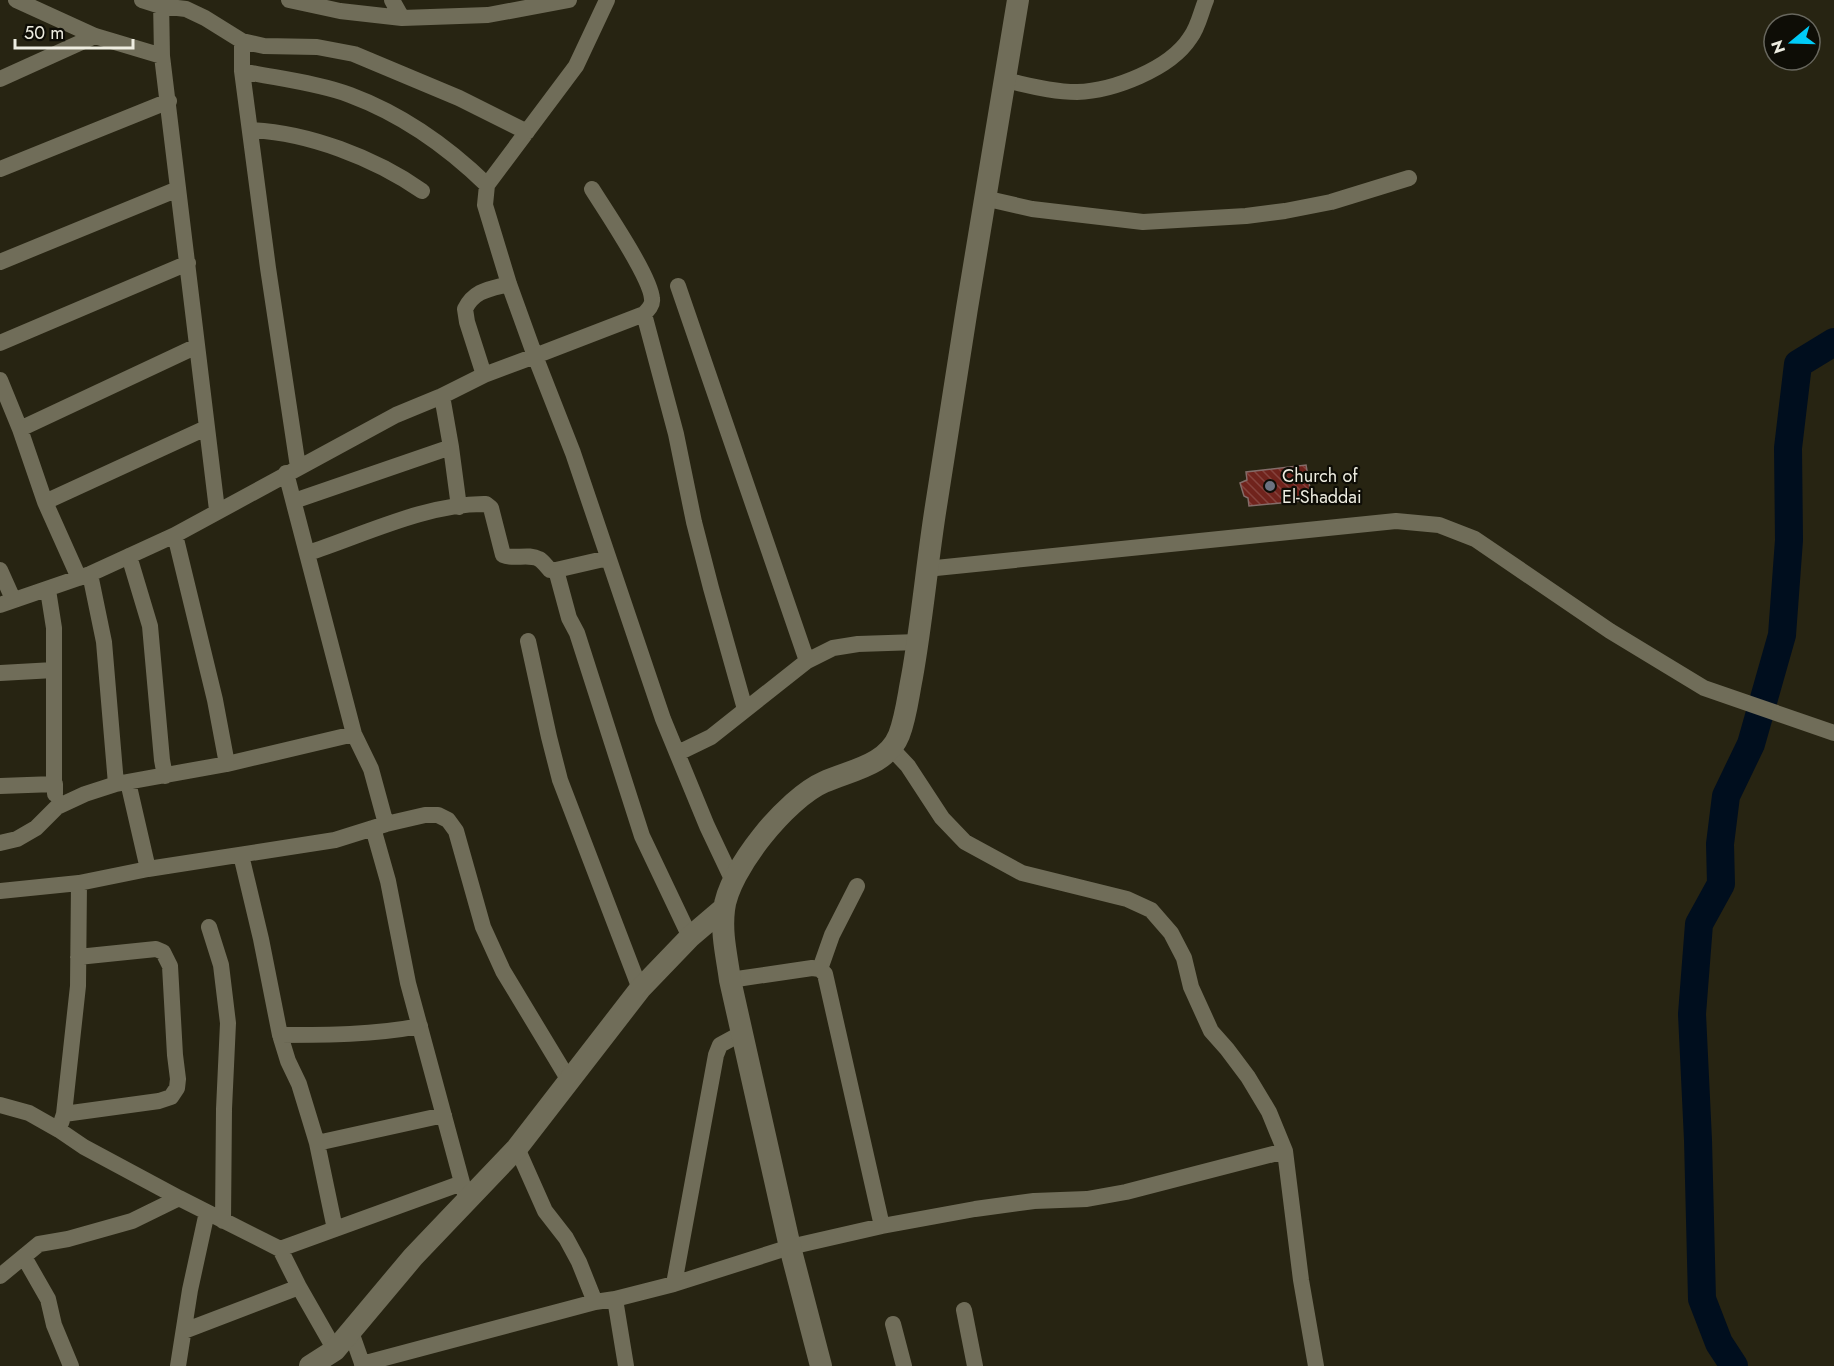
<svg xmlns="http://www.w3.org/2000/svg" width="1834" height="1366" font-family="Jost,sans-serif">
	<defs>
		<pattern id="building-back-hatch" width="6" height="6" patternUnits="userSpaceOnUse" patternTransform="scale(1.5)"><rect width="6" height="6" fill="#70231c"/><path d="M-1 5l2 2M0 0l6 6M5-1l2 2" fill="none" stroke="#85433d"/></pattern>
	</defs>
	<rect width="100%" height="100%" fill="#272412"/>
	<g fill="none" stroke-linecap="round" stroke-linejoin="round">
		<path stroke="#000e1e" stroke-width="28" d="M 1734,1366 L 1719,1343 L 1702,1299 L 1698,1140 L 1692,1014 L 1699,924 L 1721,884 L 1720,844 L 1726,796 L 1751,744 L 1782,635 L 1789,540 L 1788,448 L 1798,364 L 1834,342"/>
	</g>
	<path fill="url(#building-back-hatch)" stroke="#836c69" stroke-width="1.5" d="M 1306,465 L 1312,500 L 1249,506 L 1248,498 L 1244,496 L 1240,483 L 1247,480 L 1246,472 Z"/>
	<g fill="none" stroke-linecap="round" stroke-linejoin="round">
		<path stroke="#706d59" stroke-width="16" d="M 16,0 L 95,36 L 162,56
			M 142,0 L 161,6 L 186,9 L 205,18 L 242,41 L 264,46 L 317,47 L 354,54 L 459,98 L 527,132
			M 161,0 L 162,56 L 217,510
			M 289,0 L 340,11 L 402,18 L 488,15 L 569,0
			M 392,0 L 402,18
			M 242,41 L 242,71 L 268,268 L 298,467
			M 242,71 C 274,78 319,83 350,95 C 401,114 448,147 487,185
			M 0,79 L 95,36
			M 1004,80 C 1028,85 1052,92 1077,92 C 1113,91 1170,69 1190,38 C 1198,28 1201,12 1206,0
			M 250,130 C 307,132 375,158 422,191
			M 0,169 L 169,101
			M 592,189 C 605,210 651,277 652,299 C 653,305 648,310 644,314 L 535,356 L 509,284 L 485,205 L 487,185 L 576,66 L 607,0
			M 984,198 L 1032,209 L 1143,222 L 1246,216 L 1285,211 L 1331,202 L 1409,178
			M 0,262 L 178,189
			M 678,286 L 807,661
			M 644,314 L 676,434 L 694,522 L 711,588 L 745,709
			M 0,343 L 188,263
			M 484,375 L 467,322 L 465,309 C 474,290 490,289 509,284
			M 0,380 L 20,429 L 45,502 L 79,578
			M 442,396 L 451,447
			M 20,429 L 197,346
			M 286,473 L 354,734 L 371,769 L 386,824
			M 294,501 L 451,447 L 459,507
			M 45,502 L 206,428
			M 308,553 C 363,535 428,503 486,504 L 491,508 L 503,555 C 514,560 528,553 539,559 C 543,561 546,566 550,570 L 556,570 L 608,558
			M 129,556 L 150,626 L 162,760 L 165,776
			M 926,569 L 1396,521 L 1439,525 L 1475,539 L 1610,631 L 1704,688 L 1834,733
			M 0,570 L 13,599
			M 556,570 L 569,618 L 577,633 L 642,836 L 690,937
			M 90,574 L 104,642 L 116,784
			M 48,590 L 54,628 L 54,784
			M 0,605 L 90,574 L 175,535 L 396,415 L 442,396 L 484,375 L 535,356 L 573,453 L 663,719 L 707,826 L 733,881
			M 528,641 L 549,737 L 560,780 L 640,989
			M 0,673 L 54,670
			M 892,749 L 908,766 L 942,818 L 965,842 L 1022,873 L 1127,899 L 1151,910 L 1171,933 L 1184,958 L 1191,987 L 1211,1031 L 1227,1049 L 1248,1077 L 1269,1112 L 1285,1151 L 1301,1280 L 1316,1366
			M 678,753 L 711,737 L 807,661 L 833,648 L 858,644 L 918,642
			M 227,764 L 354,734
			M 128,782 L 148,869
			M 0,786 L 55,784 L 55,794
			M 373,828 L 388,881 L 408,983 L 467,1201
			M 0,843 L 17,839 L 36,828 L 57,807 L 85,794 L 116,784 L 227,764 L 215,700 L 175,535
			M 241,855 L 261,939 L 280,1035 L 288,1061 L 299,1084 L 317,1143 L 335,1229
			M 0,891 L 79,883 L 148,869 L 335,840 L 386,824 L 425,815 L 438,815 L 448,820 L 456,831 L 483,927 L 503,971 L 570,1082
			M 209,927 L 221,965 L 228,1023 L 224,1109 L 223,1221
			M 820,969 L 832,935 L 857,886
			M 730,980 L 812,968 L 820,969 L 825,974 L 882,1226
			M 280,1035 C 327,1035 373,1035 420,1026
			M 0,1105 L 29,1113 L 59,1130 L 84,1147 L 179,1198 L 280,1249 L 299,1287 L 335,1350
			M 64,1114 L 159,1101 L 171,1097 L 177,1088 L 178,1079 L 175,1055 L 170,966 L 163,952 L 156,949 L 78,957
			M 61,1123 L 64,1114 L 78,986 L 79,883
			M 317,1143 L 444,1115
			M 517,1148 L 545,1211 L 566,1238 L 579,1262 L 595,1302
			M 280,1249 L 462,1183
			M 24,1257 L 48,1299 L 54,1325 L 71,1366
			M 0,1276 L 39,1244 L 68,1239 L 132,1221 L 179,1198
			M 674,1284 L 716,1055 L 720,1045 L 742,1033
			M 615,1299 L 626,1366
			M 964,1310 L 975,1366
			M 893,1324 L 904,1366
			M 184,1331 L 299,1287
			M 351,1332 L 363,1366
			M 362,1364 L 595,1302 L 615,1299 L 674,1284 L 790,1247 L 882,1226 L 975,1209 L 1034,1201 L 1087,1199 L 1126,1192 L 1285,1151
			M 178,1366 L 190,1290 L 207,1212"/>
		<path stroke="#706d59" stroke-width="22" d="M 310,1366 L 335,1350 L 413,1257 L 517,1148 L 640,989 L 690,937 L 724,908
			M 821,1366 L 790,1247 L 730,980 C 727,957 721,934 724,910 C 728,870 787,798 824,782 C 851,770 887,765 899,735 C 906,717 908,697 912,677 C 922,621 927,563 936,506 C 962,337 989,169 1018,0"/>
	</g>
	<circle fill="#6b7280" stroke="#0e0d06" stroke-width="2" cx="1270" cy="486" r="6"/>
	<g text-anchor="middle" stroke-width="4.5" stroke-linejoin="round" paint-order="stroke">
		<g font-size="18" fill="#eeede1" stroke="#0e0d06" text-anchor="start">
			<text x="1282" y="482">Church of<tspan x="1282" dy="21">El-Shaddai</tspan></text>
		</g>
	</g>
	<g transform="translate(1792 42) rotate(251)"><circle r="28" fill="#0e0d06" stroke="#68675e" stroke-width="1.5"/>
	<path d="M0-4.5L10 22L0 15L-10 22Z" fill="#00cbf8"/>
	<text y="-9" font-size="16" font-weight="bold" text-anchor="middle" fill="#eeede1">N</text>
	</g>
	<path d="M15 39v9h118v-9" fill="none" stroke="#eeede1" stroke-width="3"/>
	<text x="24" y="39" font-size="18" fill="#eeede1" stroke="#0e0d06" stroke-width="4.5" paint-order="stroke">50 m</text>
</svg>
